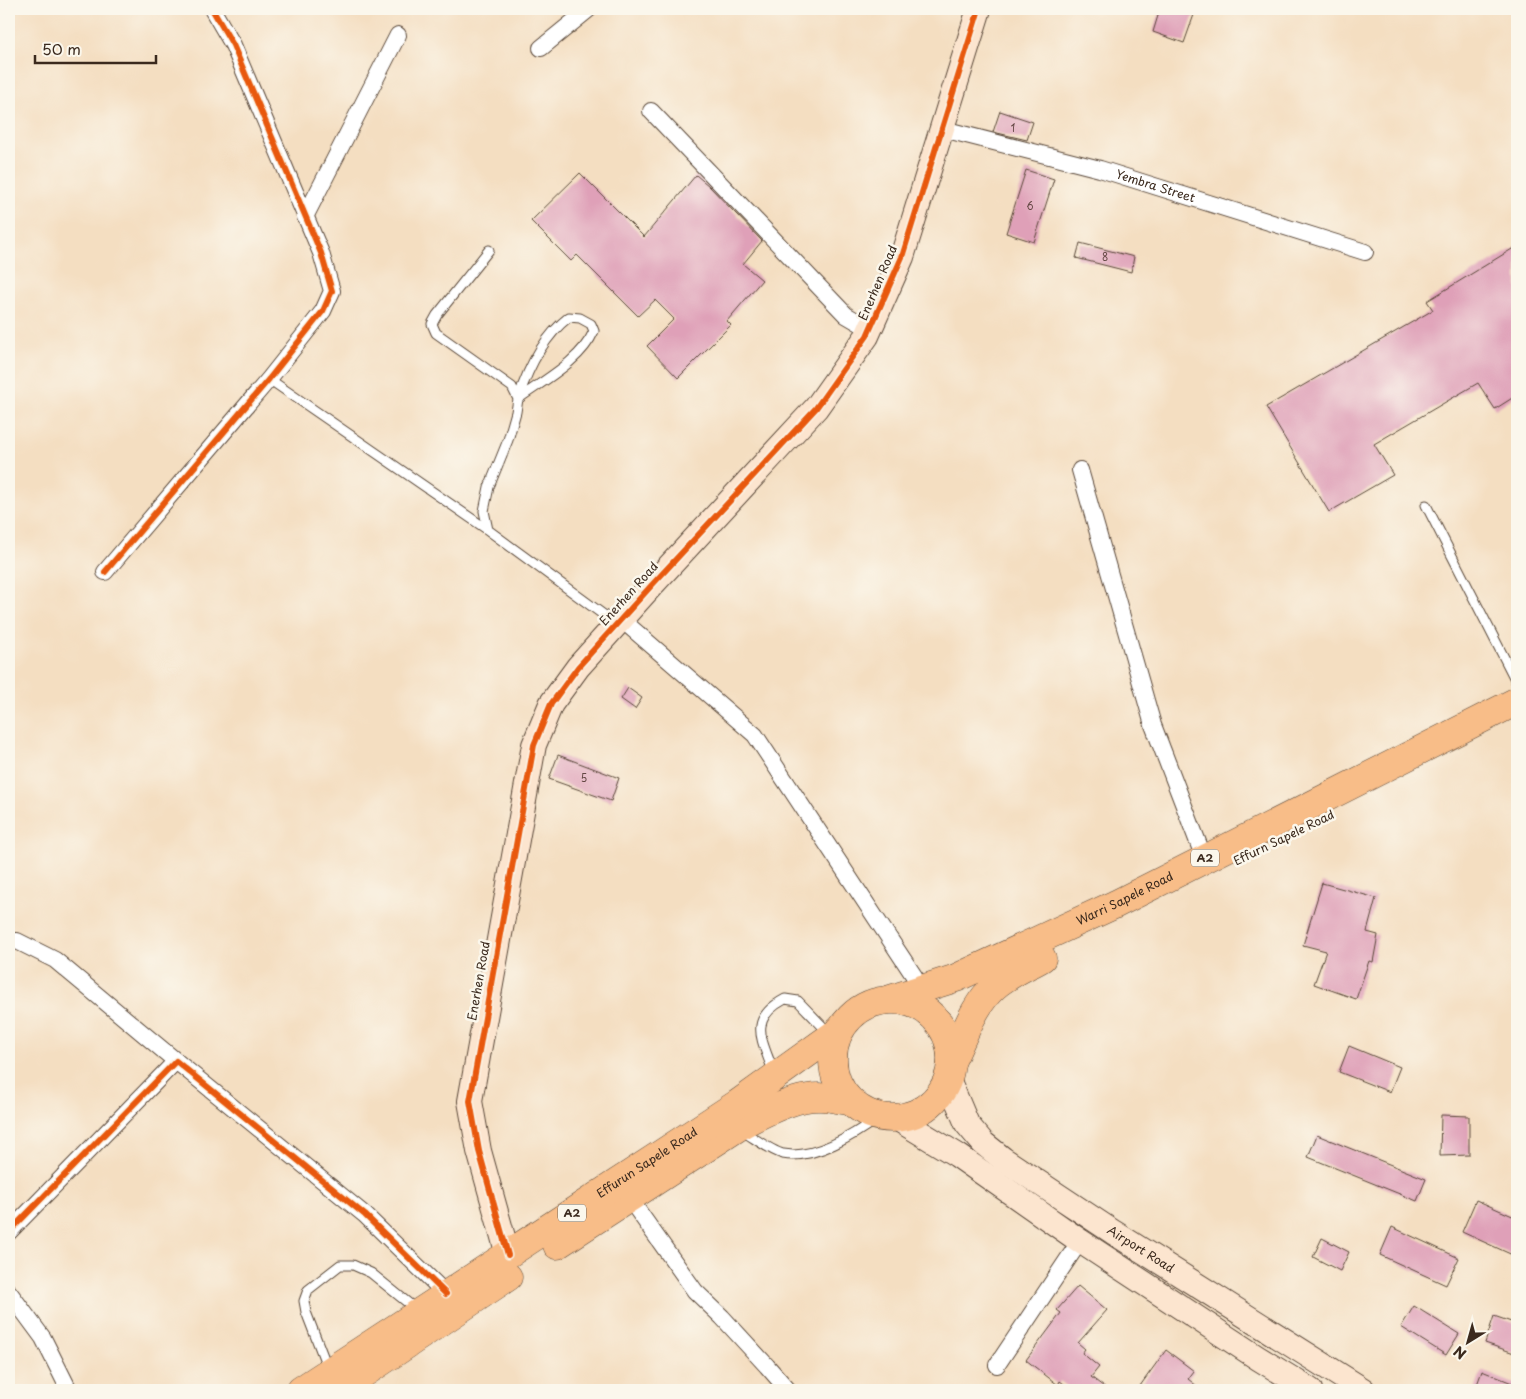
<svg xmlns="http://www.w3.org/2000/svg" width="1526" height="1399" font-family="'Playpen Sans',sans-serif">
	<rect width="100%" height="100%" fill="#fbf7ec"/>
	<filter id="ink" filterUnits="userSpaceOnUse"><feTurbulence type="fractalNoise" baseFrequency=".02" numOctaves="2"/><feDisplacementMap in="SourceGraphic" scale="10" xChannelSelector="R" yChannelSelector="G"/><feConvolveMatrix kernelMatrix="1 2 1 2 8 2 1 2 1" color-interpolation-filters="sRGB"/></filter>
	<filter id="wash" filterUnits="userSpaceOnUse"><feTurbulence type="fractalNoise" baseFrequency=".0096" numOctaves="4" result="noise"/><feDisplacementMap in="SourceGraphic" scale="20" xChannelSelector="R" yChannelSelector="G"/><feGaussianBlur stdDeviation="1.12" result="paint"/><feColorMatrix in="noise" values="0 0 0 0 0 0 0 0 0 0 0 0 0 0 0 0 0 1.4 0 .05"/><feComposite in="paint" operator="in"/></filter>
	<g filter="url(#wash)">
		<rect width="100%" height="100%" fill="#f4dec1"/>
		<g id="blocks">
			<path fill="#dfa0b8" d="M 1160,9 L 1196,9 L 1184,43 L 1153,32 Z
				M 1000,111 L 1033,122 L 1027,140 L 993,132 Z
				M 1026,170 L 1054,179 L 1034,242 L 1006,233 Z
				M 580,173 L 644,237 L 696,175 L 709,186 L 762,241 L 743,264 L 762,280 L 727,321 L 731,325 L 678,378 L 647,346 L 674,319 L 655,300 L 638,316 L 577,255 L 571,261 L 531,221 Z
				M 1080,243 L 1134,257 L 1131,272 L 1076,258 Z
				M 1517,246 L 1517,395 L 1495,409 L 1478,383 L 1374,444 L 1393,475 L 1329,512 L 1266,407 L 1433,310 L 1427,301 Z
				M 628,688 L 642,698 L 635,709 L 621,699 Z
				M 558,755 L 619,778 L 611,801 L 549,779 Z
				M 1322,883 L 1376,898 L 1367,932 L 1378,935 L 1373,962 L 1369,961 L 1356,999 L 1314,984 L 1326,951 L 1303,945 Z
				M 1349,1046 L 1400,1067 L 1390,1092 L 1339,1072 Z
				M 1441,1115 L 1469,1116 L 1469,1155 L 1440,1156 Z
				M 1317,1135 L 1426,1179 L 1417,1201 L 1308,1157 Z
				M 1476,1200 L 1517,1218 L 1517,1257 L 1462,1232 Z
				M 1392,1227 L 1459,1258 L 1446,1285 L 1380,1255 Z
				M 1322,1238 L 1349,1252 L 1340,1271 L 1313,1257 Z
				M 1078,1286 L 1107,1310 L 1078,1343 L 1085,1349 L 1082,1353 L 1099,1367 L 1091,1377 L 1108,1390 L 1072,1390 L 1060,1381 L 1058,1385 L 1026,1360 L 1061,1313 L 1057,1310 Z
				M 1414,1306 L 1459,1334 L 1446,1355 L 1401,1327 Z
				M 1494,1316 L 1517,1324 L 1517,1354 L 1485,1343 Z
				M 1166,1350 L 1194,1371 L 1188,1379 L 1202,1390 L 1137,1390 Z
				M 1482,1371 L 1517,1385 L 1517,1390 L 1475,1390 Z"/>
		</g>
	</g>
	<g filter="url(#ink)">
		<use href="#blocks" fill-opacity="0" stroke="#574536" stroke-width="1"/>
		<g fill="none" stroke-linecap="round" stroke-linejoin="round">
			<defs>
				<path id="lane" d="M 569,317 L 580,318 L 591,324 L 594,331 C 581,361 544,380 518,399 C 528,368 543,337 569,317 Z
					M 269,379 L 488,530 L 616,624
					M 1426,505 L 1517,683
					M 488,530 L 484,511 L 489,487 L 508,440 L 516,412 L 518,399 L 512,387 L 436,333 L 432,324 L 437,315 L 489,250
					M 774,1074 C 763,1040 746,1020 785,999 L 798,1001 L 830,1034
					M 742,1131 C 753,1137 771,1151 783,1154 C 815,1160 854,1135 879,1117
					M 328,1369 L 306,1312 L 304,1301 L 308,1290 L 340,1265 L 353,1265 L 371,1273 L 418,1311"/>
				<g id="street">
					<path d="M 541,48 L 589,9"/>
					<path d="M 651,111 L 846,315 L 870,329"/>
					<path id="s1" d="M 943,129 L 1100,169 L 1365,252"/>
					<path d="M 305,217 L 398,35"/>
					<path d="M 1080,470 L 1153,725 L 1204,858"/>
					<path d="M 105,572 L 269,379 L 323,311 L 332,291 L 321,253 L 233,45 L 212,9"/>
					<path d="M 621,619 L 755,735 L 922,988"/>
					<path d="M 9,942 L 17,941 L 55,960 L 176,1061"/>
					<path d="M 629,1198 L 695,1291 L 722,1317 L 767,1366 L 788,1390"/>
					<path d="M 9,1232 L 176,1061 L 365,1215 L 446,1294"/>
					<path d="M 9,1292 L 43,1338 L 69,1390"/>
					<path d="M 997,1365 L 1080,1241"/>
				</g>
				<g id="secondary">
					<path id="s2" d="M 948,1079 L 967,1124 L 983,1143 L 1003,1159 L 1113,1232 L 1363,1390"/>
					<path d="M 896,1118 L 957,1155 L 1080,1241 L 1258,1358 L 1310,1390"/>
					<path d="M 508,1255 L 479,1151 L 470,1101 L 534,745 L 551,704 L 578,667 L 651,586 L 816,408 L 867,336 L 902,257 L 979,9"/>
				</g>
				<g id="highway">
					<circle cx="892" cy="1059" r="59"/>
					<path id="s3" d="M 887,1000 L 956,978 L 1116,904 L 1517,701"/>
					<path d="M 952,1060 C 964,1036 974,1004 995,986 C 1009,974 1026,967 1042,958"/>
					<path d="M 557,1245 L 743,1124 C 763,1113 797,1096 820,1097 C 830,1097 840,1100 850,1101"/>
					<path id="s4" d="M 301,1390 L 737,1104 L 840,1030"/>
					<path d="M 339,1390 L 508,1277"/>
				</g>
			</defs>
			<use href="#lane" stroke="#574536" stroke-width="11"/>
			<use href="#street" stroke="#574536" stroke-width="18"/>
			<use href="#secondary" stroke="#574536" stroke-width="26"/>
			<use href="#highway" stroke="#574536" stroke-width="29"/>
			<use href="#lane" stroke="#fff" stroke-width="9"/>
			<use href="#street" stroke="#fff" stroke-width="16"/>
			<use href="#secondary" stroke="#fce5cf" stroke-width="24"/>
			<use href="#highway" stroke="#f8bd88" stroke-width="28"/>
			<defs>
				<path id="cycleway" d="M 105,572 L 269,379 L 323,311 L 332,291 L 321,253 L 233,45 L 212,9
					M 9,1232 L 176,1061 L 365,1215 L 446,1294
					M 508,1255 L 479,1151 L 470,1101 L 534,745 L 551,704 L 578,667 L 651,586 L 816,408 L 867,336 L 902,257 L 979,9"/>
			</defs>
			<use href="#cycleway" stroke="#fbf7ec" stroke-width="9"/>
			<use href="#cycleway" stroke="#e8590c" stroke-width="6"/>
		</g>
	</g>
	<g text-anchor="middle" stroke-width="5" stroke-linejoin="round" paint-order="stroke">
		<g font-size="10" fill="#644844">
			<text x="1013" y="132">1</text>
			<text x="1030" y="210">6</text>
			<text x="1105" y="261">8</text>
			<text x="584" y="782">5</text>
		</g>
		<g fill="#fbf7ec" stroke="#75685c" stroke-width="1">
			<rect x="1191" y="849.5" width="28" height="17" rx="4"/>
			<rect x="558" y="1204.5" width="28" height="17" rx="4"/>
		</g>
		<g font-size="11" font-weight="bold" fill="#3b2a1e">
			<text x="1205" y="862">A2</text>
			<text x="572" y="1217">A2</text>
		</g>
		<g font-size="12" fill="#3b2a1e" stroke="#fbf7ec">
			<text dy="4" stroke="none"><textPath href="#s1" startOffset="220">Yembra Street</textPath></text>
			<text transform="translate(878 283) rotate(-67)" y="4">Enerhen Road</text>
			<text transform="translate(629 594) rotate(-48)" y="4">Enerhen Road</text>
			<text transform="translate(1284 838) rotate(-26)" y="4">Effurn Sapele Road</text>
			<text dy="4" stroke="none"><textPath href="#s3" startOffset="259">Warri Sapele Road</textPath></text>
			<text transform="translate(479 981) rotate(-80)" y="4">Enerhen Road</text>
			<text dy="4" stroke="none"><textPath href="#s4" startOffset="414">Effurun Sapele Road</textPath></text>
			<text dy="4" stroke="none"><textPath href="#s2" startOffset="264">Airport Road</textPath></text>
		</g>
	</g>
	<rect width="1526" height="1399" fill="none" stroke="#fbf7ec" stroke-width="30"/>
	<g transform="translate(1468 1342) rotate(217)" stroke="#fbf7ec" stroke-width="4" paint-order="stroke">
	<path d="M0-4L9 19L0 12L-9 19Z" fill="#3b2a1e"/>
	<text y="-8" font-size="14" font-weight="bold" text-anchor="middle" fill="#3b2a1e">N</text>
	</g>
	<path d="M35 55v8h121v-8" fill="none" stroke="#3b2a1e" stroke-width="2.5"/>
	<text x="42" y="55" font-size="15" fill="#3b2a1e" stroke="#fbf7ec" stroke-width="4" paint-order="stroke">50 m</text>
</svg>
